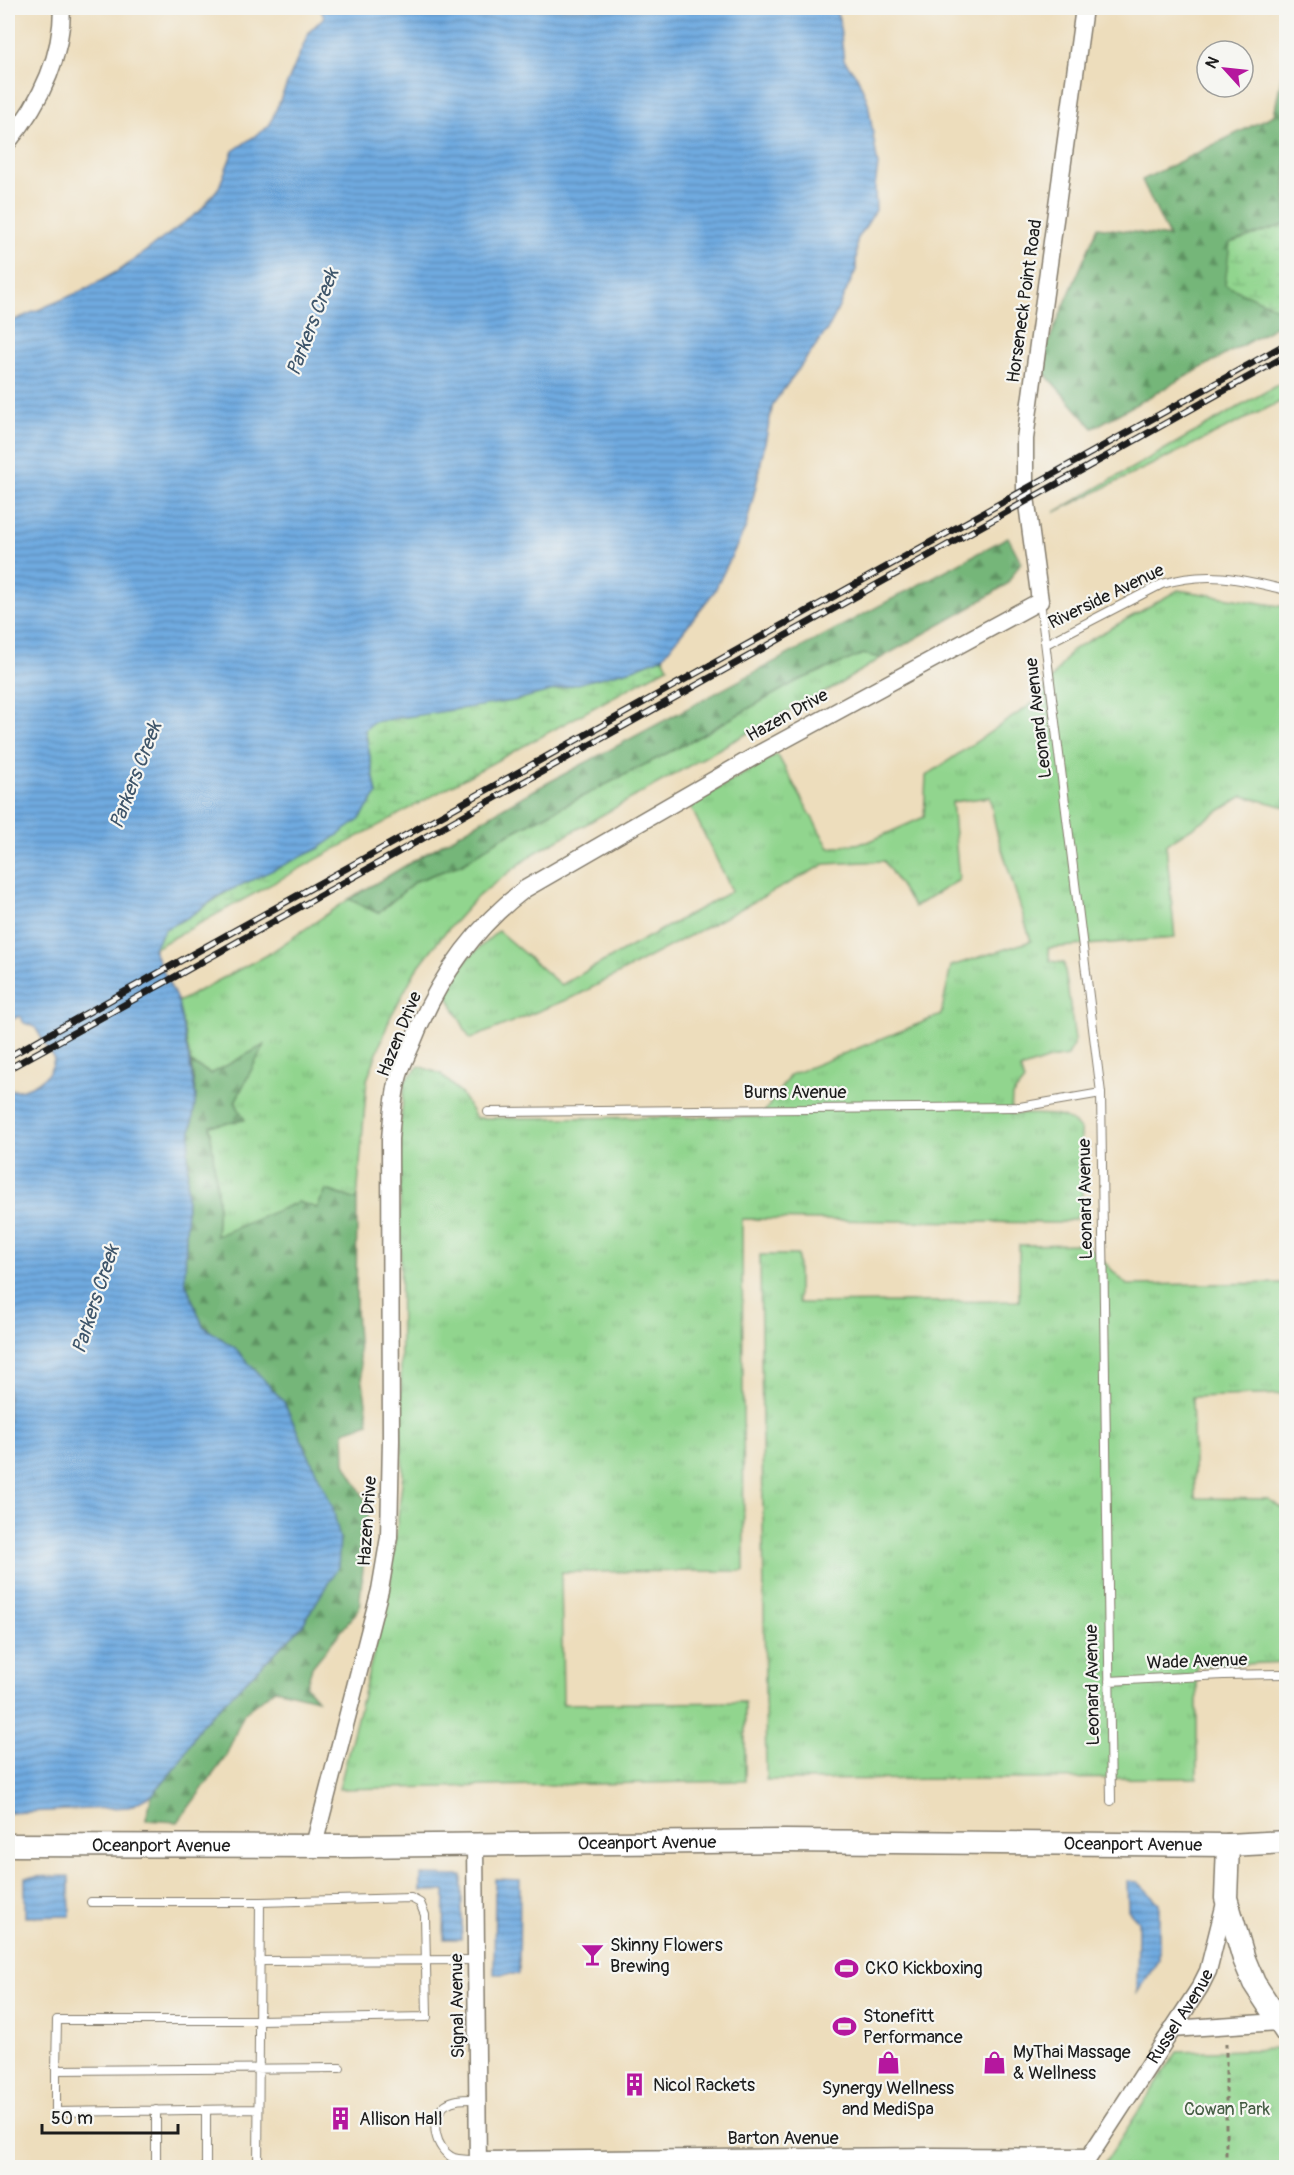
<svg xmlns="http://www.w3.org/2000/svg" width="1294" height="2175" font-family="Pangolin,sans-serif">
	<defs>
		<pattern id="grass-tufts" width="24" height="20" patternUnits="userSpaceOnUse" patternTransform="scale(1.5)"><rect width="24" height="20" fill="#91d58e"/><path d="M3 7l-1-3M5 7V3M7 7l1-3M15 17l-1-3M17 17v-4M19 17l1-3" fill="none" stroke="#7cb67a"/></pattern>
		<pattern id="forest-firs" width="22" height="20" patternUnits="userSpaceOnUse" patternTransform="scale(1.5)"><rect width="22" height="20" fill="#74b679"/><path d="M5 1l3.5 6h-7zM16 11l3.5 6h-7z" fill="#5e9362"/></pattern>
		<pattern id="wetland-marsh" width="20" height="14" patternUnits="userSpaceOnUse" patternTransform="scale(1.5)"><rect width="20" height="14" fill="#91d58e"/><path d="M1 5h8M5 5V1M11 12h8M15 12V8" fill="none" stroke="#7cb67a"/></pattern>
		<pattern id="water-rules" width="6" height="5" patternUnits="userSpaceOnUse" patternTransform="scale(1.5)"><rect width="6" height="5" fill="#70aae0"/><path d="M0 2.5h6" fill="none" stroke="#5b8ab5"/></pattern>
	</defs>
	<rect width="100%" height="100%" fill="#f6f6f2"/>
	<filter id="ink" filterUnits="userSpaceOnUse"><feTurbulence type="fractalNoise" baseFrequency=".0167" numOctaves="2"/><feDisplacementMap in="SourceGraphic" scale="12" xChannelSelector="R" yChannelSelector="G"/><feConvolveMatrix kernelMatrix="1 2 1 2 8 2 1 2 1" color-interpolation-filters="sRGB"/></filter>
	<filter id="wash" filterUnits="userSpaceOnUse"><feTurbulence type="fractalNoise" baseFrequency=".008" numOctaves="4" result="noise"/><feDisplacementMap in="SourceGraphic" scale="24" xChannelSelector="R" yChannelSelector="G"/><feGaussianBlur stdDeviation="1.35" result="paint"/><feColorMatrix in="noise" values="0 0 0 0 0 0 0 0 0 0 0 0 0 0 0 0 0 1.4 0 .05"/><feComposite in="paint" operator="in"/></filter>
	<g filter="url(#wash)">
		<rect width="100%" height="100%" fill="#edddbc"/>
		<path fill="url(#grass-tufts)" stroke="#567855" stroke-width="1.5" d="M 1286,380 L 1286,399 L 1055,512 Z
			M 1178,590 L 1286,607 L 1286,807 L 1243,796 L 1166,844 L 1175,938 L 1048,948 L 1050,961 L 1064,963 L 1075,1040 L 1068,1056 L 1049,1059 L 1020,1069 L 1024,1081 L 1012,1096 L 1011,1114 C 1036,1116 1063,1108 1081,1130 L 1082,1209 L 1075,1219 L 1058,1223 L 742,1219 L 744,1571 L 561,1572 L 563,1704 L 745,1702 L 745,1781 L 339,1789 L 389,1592 L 403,1475 L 401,1431 L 400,1127 L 405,1081 L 419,1066 L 441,1074 L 462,1095 L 476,1118 L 761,1117 L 790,1075 L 941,1015 L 951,966 L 1031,941 L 996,830 L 990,797 L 952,802 L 959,880 L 914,907 L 884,861 L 825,864 L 578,995 L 470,1039 L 447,994 L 467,959 L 498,931 L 561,985 L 732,891 L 690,805 L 777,754 L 829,848 L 868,842 L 924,817 L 926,776 L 1036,701 L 1072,650 Z
			M 863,654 L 881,658 L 838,685 L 733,741 L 533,854 L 477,897 L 442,936 L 416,970 L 390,1018 L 367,1080 L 357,1200 L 326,1190 L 317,1208 L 298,1202 L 216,1237 L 218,1200 L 210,1126 L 235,1102 L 263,1046 L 211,1074 L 191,1063 L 178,1002 L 270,953 L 349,899 L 378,913 L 416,881 L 462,864 L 501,838 L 691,741 L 797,681 Z
			M 1086,1244 L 1127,1285 L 1286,1283 L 1286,1394 L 1192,1397 L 1195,1498 L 1268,1499 L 1286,1511 L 1286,1662 L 1197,1666 L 1197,1778 L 766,1780 L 760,1255 L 798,1255 L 798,1303 L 1019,1301 L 1019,1245 Z
			M 1281,2049 L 1286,2057 L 1286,2167 L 1102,2167 L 1177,2052 Z"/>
		<path fill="url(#forest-firs)" stroke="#48694a" stroke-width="1.5" d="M 1286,54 L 1286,224 L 1231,243 L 1226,285 L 1286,312 L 1286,321 L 1093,428 L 1038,366 L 1098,227 L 1169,237 L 1142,180 L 1274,115 Z
			M 1008,537 L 1021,562 L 1007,584 L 968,609 L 881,658 L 863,654 L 797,681 L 691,741 L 501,838 L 462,864 L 416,881 L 378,913 L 349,899 L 525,795 Z
			M 264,1045 L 235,1102 L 245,1120 L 210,1126 L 218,1200 L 216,1236 L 298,1202 L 317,1208 L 326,1190 L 357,1200 L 356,1310 L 359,1356 L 369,1423 L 344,1431 L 345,1463 L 369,1507 L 359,1609 L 312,1667 L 306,1686 L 317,1699 L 275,1689 L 244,1713 L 225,1758 L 178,1822 L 146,1820 L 152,1795 L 179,1763 L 201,1725 L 302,1626 L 333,1508 L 310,1461 L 247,1363 L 235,1348 L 203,1326 L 185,1281 L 188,1151 L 196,1097 L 191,1063 L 211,1074 Z"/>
		<path fill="url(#wetland-marsh)" stroke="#567855" stroke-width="1.5" d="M 1286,224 L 1286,312 L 1225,285 L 1230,243 Z
			M 663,657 L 668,667 L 153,949 L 165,929 L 187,918 L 377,794 L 365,729 L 373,722 L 589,680 L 633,669 Z"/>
		<path fill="url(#water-rules)" stroke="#46637e" stroke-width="1.5" d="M 320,8 L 833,8 L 839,18 L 844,60 L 858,78 L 868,102 L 878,166 L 875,187 L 876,210 L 857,240 L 856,270 L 830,326 L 773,404 L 756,486 L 746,527 L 714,592 L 663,657 L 633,669 L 513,701 L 373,722 L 365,730 L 377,794 L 359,820 L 320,848 L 222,894 L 187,918 L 165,929 L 153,949 L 178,1002 L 196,1097 L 188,1151 L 185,1281 L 203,1326 L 235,1348 L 284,1402 L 333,1508 L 340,1539 L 338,1567 L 302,1626 L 201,1725 L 179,1763 L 152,1795 L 129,1807 L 8,1813 L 8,1090 C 28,1092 51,1079 54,1059 L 35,1027 L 24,1023 L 20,1016 L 8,1021 L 8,323 L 84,290 L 120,270 L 200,211 L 219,187 L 233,151 L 269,126 L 309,32 L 324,17 Z
			M 421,1875 L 462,1876 L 462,1939 L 444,1939 L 445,1891 L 421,1891 Z
			M 69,1876 L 70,1916 L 25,1917 L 25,1877 Z
			M 495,1879 L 520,1880 L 519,1974 L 494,1974 Z
			M 1127,1881 L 1138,1882 L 1159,1903 L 1159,1959 L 1137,1993 L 1138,1921 L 1128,1910 Z"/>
	</g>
	<g filter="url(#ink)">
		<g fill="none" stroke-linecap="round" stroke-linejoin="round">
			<defs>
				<path id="lane" d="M 1040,601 L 1101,1093 L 1111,1801
					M 1046,644 L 1162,584 C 1208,570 1241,579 1286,590
					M 488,1112 L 1020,1107 L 1101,1093
					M 1109,1681 L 1223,1675 L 1286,1674
					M 91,1902 L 260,1902 L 411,1898 L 420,1903 L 425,1915 L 427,2017 L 259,2020 L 57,2020 L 56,2070 L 340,2068
					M 259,1961 L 476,1960
					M 56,2070 L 56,2112 L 258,2109
					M 477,2099 C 466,2099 455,2098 445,2105 C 428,2119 435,2150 454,2158 C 460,2160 471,2160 478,2160
					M 156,2168 L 156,2110
					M 206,2168 L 206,2110
					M 258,2168 L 260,1902"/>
				<g id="street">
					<path d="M 8,142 C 40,103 62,59 62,8"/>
					<path d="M 475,1844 L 478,2168"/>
					<path d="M 314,1845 L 380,1590 L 389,1537 L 391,1440 L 390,1139 C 392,1118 393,1096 399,1075 C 402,1065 407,1055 411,1046 C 435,984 472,929 525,889 L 762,752 L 1040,601 L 1025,489 L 1025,439 L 1084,8"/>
					<path d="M 1172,2029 L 1279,2022"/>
					<path d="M 478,2160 L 934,2156 L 1088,2157"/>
					<path id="s1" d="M 1084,2165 L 1200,1987 L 1208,1971 L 1226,1899"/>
				</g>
				<g id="secondary">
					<path id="s2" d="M 8,1845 L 350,1846 L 785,1841 L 1228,1845 L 1286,1842"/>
					<path d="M 1228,1845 L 1226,1898 L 1244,1959 L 1254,1983 L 1286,2032"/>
				</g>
			</defs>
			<use href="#lane" stroke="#847c6c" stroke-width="10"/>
			<use href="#street" stroke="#847c6c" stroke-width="19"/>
			<use href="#secondary" stroke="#847c6c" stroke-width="25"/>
			<path stroke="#847c6c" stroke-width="3" stroke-dasharray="4.5 4.5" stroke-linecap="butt" d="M 1226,2043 L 1226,2168"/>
			<use href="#lane" stroke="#fff" stroke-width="8"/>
			<use href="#street" stroke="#fff" stroke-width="16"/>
			<use href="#secondary" stroke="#fff" stroke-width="22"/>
			<defs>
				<path id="rail" d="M 8,1057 L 1286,344
					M 8,1069 L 171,979 L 1286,356"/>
			</defs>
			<use href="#rail" stroke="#1c1c1c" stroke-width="7"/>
			<use href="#rail" stroke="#f6f6f2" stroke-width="4.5" stroke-dasharray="14" stroke-linecap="butt"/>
		</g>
	</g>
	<defs>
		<symbol id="bar-bare" viewBox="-9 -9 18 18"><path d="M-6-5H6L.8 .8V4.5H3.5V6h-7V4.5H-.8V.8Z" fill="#b5179e" stroke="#f6f6f2" stroke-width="2.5" paint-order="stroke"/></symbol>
		<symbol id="stadium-bare" viewBox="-9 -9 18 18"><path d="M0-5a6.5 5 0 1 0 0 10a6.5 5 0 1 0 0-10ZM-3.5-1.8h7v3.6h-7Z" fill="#b5179e" stroke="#f6f6f2" stroke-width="2.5" paint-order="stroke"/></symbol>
		<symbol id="shop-bare" viewBox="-9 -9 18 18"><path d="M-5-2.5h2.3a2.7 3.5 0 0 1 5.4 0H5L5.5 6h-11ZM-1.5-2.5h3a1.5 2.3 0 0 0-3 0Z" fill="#b5179e" stroke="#f6f6f2" stroke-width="2.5" paint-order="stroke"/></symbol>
		<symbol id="building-bare" viewBox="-9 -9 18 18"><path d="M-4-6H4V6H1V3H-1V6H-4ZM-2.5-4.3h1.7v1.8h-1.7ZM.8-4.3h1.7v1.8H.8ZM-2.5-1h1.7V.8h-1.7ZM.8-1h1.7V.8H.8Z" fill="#b5179e" stroke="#f6f6f2" stroke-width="2.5" paint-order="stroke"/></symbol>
	</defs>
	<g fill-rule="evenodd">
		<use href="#bar-bare" x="576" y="1938" width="33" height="33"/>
		<use href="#stadium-bare" x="830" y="1952" width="33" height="33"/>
		<use href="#stadium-bare" x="828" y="2010" width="33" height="33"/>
		<use href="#shop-bare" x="872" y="2046" width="33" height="33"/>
		<use href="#shop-bare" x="978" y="2046" width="33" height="33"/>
		<use href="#building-bare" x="618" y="2068" width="33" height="33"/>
		<use href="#building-bare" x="324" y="2102" width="33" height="33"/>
	</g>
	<g text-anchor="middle" stroke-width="4.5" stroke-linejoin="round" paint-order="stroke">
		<g font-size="18" fill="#1c1c1c" stroke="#f6f6f2">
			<text transform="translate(1024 301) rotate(-82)" y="6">Horseneck Point Road</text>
			<text transform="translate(1106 596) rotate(-26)" y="6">Riverside Avenue</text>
			<text transform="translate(787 715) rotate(-29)" y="6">Hazen Drive</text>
			<text transform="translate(1038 718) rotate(-97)" y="6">Leonard Avenue</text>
			<text transform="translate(399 1034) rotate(-68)" y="6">Hazen Drive</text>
			<text x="795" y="1098">Burns Avenue</text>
			<text transform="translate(1085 1199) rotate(-91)" y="6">Leonard Avenue</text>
			<text transform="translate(367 1521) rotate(-86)" y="6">Hazen Drive</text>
			<text transform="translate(1197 1661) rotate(-2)" y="6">Wade Avenue</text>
			<text transform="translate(1092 1685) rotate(-91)" y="6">Leonard Avenue</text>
			<text dy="6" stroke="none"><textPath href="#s2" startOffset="639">Oceanport Avenue</textPath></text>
			<text dy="6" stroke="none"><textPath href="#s2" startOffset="1125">Oceanport Avenue</textPath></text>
			<text dy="6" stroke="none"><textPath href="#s2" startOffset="153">Oceanport Avenue</textPath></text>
			<text transform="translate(457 2006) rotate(-91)" y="6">Signal Avenue</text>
			<text dy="6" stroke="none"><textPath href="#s1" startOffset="177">Russel Avenue</textPath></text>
			<text x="783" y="2144">Barton Avenue</text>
		</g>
		<g font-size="18" fill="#1c1c1c" stroke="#f6f6f2" text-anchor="start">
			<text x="610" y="1951">Skinny Flowers<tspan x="610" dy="21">Brewing</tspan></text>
			<text x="865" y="1974">CKO Kickboxing</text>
			<text x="863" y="2022">Stonefitt<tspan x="863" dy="21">Performance</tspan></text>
			<text x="1013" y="2058">MyThai Massage<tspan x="1013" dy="21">&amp; Wellness</tspan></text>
			<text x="653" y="2091">Nicol Rackets</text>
			<text x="888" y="2094" text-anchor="middle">Synergy Wellness<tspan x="888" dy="21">and MediSpa</tspan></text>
			<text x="359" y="2125">Allison Hall</text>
		</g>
		<g font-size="18" fill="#455d44" stroke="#f6f6f2">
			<text x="1227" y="2115">Cowan Park</text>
		</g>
		<g font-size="20" font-style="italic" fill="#3e556a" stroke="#f6f6f2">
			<text transform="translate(312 322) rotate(-69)" y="7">Parkers Creek</text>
			<text transform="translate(135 775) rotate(-69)" y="7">Parkers Creek</text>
			<text transform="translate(95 1299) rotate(-72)" y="7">Parkers Creek</text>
		</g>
	</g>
	<rect width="1294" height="2175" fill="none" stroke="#f6f6f2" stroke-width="30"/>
	<g transform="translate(1225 69) rotate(297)"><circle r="28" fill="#f6f6f2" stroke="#9f9f9c" stroke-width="1.5"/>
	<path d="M0-4.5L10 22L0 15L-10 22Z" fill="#b5179e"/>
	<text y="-9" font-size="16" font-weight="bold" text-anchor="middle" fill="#1c1c1c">N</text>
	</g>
	<path d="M42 2124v9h136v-9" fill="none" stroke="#1c1c1c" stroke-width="3"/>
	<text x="51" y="2124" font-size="18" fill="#1c1c1c" stroke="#f6f6f2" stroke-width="4.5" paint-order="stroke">50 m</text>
</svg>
